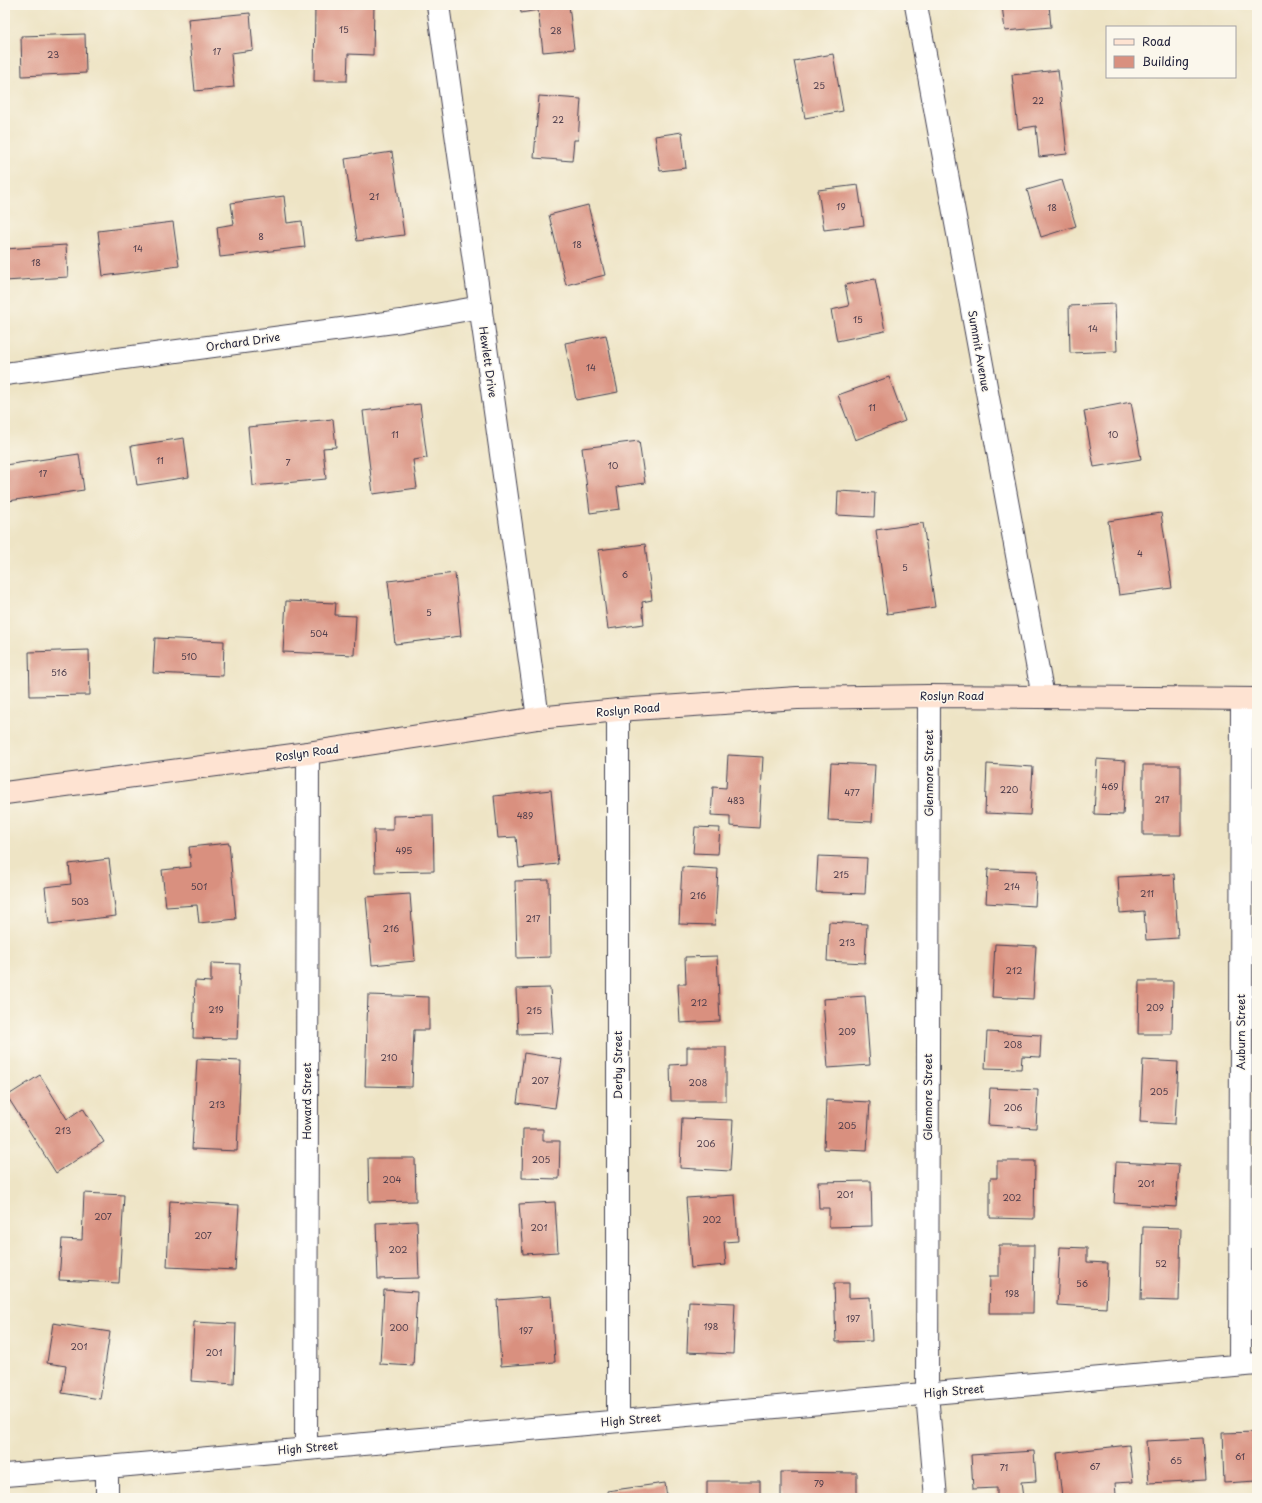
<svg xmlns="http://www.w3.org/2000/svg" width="1262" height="1503" font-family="'Playpen Sans',sans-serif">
	<rect width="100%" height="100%" fill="#fbf7ec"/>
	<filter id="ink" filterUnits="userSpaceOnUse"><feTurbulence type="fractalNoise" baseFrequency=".025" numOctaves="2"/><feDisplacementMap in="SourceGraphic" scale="8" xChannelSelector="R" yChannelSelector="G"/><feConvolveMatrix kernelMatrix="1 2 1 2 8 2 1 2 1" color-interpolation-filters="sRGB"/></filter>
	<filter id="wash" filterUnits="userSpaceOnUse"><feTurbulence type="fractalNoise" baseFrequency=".012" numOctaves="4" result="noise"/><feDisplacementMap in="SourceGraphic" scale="16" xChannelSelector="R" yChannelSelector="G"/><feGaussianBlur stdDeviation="0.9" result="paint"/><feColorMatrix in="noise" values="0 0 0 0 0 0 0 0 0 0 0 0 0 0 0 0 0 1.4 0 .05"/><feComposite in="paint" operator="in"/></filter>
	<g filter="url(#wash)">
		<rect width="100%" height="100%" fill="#eee4c5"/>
		<g id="blocks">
			<path fill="#d9907f" d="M 315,5 L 374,5 L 373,55 L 348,54 L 347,81 L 314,81 Z
				M 520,5 L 569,5 L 574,49 L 543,52 L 538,10 L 521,13 Z
				M 1002,5 L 1049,5 L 1051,27 L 1005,31 Z
				M 250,13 L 253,50 L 231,53 L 234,87 L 195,91 L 188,19 Z
				M 85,34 L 86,73 L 22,76 L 21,36 Z
				M 833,54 L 843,111 L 805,118 L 794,61 Z
				M 1058,70 L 1067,154 L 1039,157 L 1036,126 L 1018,129 L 1012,75 Z
				M 539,96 L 581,99 L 578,140 L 574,140 L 572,161 L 534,158 Z
				M 682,132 L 686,168 L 660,171 L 655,136 Z
				M 392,152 L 404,235 L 357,241 L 345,159 Z
				M 1062,180 L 1076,226 L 1041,237 L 1027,190 Z
				M 858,185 L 864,225 L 824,230 L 818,190 Z
				M 284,196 L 287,223 L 302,221 L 305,247 L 220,257 L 217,227 L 234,224 L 231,203 Z
				M 588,205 L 605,275 L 566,285 L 549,215 Z
				M 173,222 L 179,266 L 103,276 L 98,231 Z
				M 66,245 L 68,277 L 5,281 L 5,249 Z
				M 875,279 L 885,331 L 837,341 L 831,310 L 849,306 L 845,285 Z
				M 1115,304 L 1117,351 L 1070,353 L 1069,306 Z
				M 606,335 L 618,392 L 576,400 L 565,343 Z
				M 889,377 L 905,421 L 855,440 L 838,395 Z
				M 1131,402 L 1141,459 L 1094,467 L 1084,411 Z
				M 420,404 L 427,458 L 413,460 L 417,488 L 373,494 L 363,411 Z
				M 333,419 L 336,447 L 323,448 L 326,479 L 253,486 L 248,427 Z
				M 184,438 L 189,477 L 137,485 L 131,446 Z
				M 639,441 L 645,483 L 617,487 L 620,509 L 590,513 L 582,448 Z
				M 79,454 L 84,490 L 8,501 L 5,482 L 5,465 Z
				M 838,491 L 875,493 L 874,517 L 837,515 Z
				M 1161,513 L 1172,588 L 1119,595 L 1108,521 Z
				M 923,523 L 935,607 L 887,614 L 876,530 Z
				M 645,544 L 652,600 L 642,602 L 644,624 L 608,629 L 598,550 Z
				M 455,573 L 461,636 L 395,644 L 388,581 Z
				M 286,601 L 336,603 L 335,615 L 356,616 L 354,655 L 283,652 Z
				M 155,638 L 224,641 L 223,676 L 153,673 Z
				M 89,650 L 90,695 L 30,696 L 29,652 Z
				M 728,755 L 763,757 L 759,828 L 730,826 L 730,816 L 711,815 L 713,787 L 726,788 Z
				M 1097,759 L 1126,761 L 1123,815 L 1094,814 Z
				M 831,763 L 875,765 L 872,822 L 828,820 Z
				M 987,764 L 1033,767 L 1030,815 L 985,813 Z
				M 1143,765 L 1181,765 L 1181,835 L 1143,835 Z
				M 551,790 L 558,864 L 519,868 L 516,837 L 498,838 L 494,796 Z
				M 433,815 L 434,871 L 375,872 L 374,830 L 393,830 L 393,816 Z
				M 695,827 L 720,828 L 718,854 L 693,853 Z
				M 229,843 L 236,919 L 199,923 L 197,905 L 166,907 L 162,870 L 191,867 L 189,847 Z
				M 818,856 L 867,858 L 865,894 L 816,892 Z
				M 109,859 L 116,916 L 49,924 L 45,887 L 71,884 L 69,864 Z
				M 682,867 L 718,869 L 715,925 L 679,924 Z
				M 988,869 L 1037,871 L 1035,906 L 986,903 Z
				M 1174,874 L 1178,938 L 1146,940 L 1144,911 L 1120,913 L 1118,877 Z
				M 549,880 L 550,957 L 517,958 L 515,881 Z
				M 410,894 L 415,961 L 372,965 L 366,897 Z
				M 829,922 L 867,924 L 865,963 L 827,961 Z
				M 995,944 L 1036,946 L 1033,999 L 992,997 Z
				M 717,956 L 720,1021 L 680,1023 L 678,984 L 686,984 L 685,957 Z
				M 211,963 L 240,964 L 237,1039 L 193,1038 L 195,981 L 211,982 Z
				M 1139,981 L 1173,981 L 1172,1034 L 1138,1034 Z
				M 550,988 L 553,1033 L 518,1034 L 516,989 Z
				M 368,995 L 429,997 L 429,1030 L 414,1030 L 412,1087 L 365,1086 Z
				M 865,996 L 870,1065 L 828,1068 L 823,999 Z
				M 987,1032 L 1041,1035 L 1040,1057 L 1022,1056 L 1021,1069 L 985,1068 Z
				M 687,1047 L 726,1047 L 726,1101 L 671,1101 L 670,1065 L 687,1064 Z
				M 524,1053 L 562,1059 L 555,1108 L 517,1103 Z
				M 197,1059 L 241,1061 L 237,1151 L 192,1149 Z
				M 1143,1060 L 1178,1062 L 1175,1124 L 1140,1122 Z
				M 40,1075 L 67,1119 L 83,1108 L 104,1142 L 56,1173 L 7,1096 Z
				M 990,1088 L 1038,1090 L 1036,1128 L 988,1125 Z
				M 826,1100 L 870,1102 L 867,1151 L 824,1149 Z
				M 682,1118 L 733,1120 L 730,1171 L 680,1168 Z
				M 523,1129 L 543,1129 L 543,1141 L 560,1141 L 559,1179 L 522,1178 Z
				M 368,1158 L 415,1158 L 416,1201 L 369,1202 Z
				M 997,1161 L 1035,1161 L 1034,1219 L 990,1218 L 990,1178 L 997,1178 Z
				M 1116,1162 L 1179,1165 L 1176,1207 L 1114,1203 Z
				M 871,1181 L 872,1226 L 829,1227 L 829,1208 L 819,1208 L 818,1182 Z
				M 84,1193 L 124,1195 L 119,1283 L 59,1280 L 62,1239 L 82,1240 Z
				M 735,1195 L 738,1241 L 724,1242 L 726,1265 L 691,1268 L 686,1198 Z
				M 170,1201 L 239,1205 L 235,1270 L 167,1267 Z
				M 555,1202 L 558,1252 L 523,1254 L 519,1204 Z
				M 417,1221 L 419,1278 L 378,1279 L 376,1223 Z
				M 1143,1227 L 1181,1228 L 1179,1301 L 1141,1300 Z
				M 999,1245 L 1034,1245 L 1033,1313 L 989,1313 L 990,1276 L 999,1276 Z
				M 1060,1247 L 1087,1248 L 1087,1262 L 1108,1263 L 1106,1308 L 1057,1305 Z
				M 834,1283 L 849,1283 L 849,1298 L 870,1297 L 872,1341 L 836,1342 Z
				M 384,1290 L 417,1292 L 413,1366 L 380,1364 Z
				M 551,1296 L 555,1362 L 501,1366 L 497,1300 Z
				M 689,1301 L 735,1303 L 733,1354 L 687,1352 Z
				M 194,1322 L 236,1324 L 234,1384 L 191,1381 Z
				M 53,1323 L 110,1332 L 100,1399 L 62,1393 L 66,1366 L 47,1363 Z
				M 1257,1432 L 1257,1481 L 1224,1483 L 1222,1433 Z
				M 1203,1438 L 1206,1480 L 1149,1483 L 1146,1441 Z
				M 1129,1445 L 1133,1482 L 1115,1483 L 1116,1495 L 1088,1498 L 1062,1498 L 1057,1453 Z
				M 1034,1451 L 1036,1481 L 1021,1482 L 1023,1498 L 997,1498 L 997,1488 L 973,1489 L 971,1455 Z
				M 781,1472 L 857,1473 L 857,1496 L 833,1496 L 833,1498 L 781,1498 Z
				M 707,1481 L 760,1481 L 760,1498 L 707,1498 Z
				M 665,1483 L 667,1498 L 608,1498 L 607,1491 Z"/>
		</g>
	</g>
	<g filter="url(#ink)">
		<use href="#blocks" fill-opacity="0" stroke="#413f50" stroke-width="1"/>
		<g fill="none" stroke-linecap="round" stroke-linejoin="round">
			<defs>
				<path id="street" d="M 438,5 L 538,718
					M 916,5 L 1043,697
					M 5,374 L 401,321 L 481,307
					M 929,696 L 927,1394 L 936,1498
					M 1240,1365 L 1242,700
					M 618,1421 L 618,710
					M 306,1449 L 308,753
					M 5,1475 L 107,1467 L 1257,1364
					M 107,1498 L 107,1467"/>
				<path id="secondary" d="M 5,793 L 308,753 L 538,718 L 618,710 L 797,698 L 929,696 L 1257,699"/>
			</defs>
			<use href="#street" stroke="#413f50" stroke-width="24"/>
			<use href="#secondary" stroke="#413f50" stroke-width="24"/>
			<use href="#street" stroke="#fff" stroke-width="22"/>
			<use href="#secondary" stroke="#fee3d2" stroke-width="22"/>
		</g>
	</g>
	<g text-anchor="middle" stroke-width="3" stroke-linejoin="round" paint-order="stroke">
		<g font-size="9" fill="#503e4c">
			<text x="344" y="33">15</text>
			<text x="556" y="34">28</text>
			<text x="217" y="55">17</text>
			<text x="53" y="58">23</text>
			<text x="819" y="89">25</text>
			<text x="1038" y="104">22</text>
			<text x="558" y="123">22</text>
			<text x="374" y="200">21</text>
			<text x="841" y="210">19</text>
			<text x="1052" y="211">18</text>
			<text x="261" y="240">8</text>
			<text x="577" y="248">18</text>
			<text x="138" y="252">14</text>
			<text x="36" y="266">18</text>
			<text x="858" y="323">15</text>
			<text x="1093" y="332">14</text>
			<text x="591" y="371">14</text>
			<text x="872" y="411">11</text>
			<text x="395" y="438">11</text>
			<text x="1113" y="438">10</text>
			<text x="160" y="464">11</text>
			<text x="288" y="466">7</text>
			<text x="613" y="469">10</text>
			<text x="43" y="477">17</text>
			<text x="1140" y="557">4</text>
			<text x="905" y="571">5</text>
			<text x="625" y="578">6</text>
			<text x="429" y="616">5</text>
			<text x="319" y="637">504</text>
			<text x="189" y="660">510</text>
			<text x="59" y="676">516</text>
			<text x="1110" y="790">469</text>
			<text x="1009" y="793">220</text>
			<text x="852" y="796">477</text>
			<text x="1162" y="803">217</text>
			<text x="736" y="804">483</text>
			<text x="525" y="819">489</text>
			<text x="404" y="854">495</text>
			<text x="841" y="878">215</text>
			<text x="199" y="890">501</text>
			<text x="1012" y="890">214</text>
			<text x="1147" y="897">211</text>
			<text x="698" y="899">216</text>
			<text x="80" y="905">503</text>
			<text x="533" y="922">217</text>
			<text x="391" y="932">216</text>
			<text x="847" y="946">213</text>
			<text x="1014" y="974">212</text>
			<text x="699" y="1006">212</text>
			<text x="1155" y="1011">209</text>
			<text x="216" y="1013">219</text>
			<text x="534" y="1014">215</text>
			<text x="847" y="1035">209</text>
			<text x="1013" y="1048">208</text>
			<text x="389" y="1061">210</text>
			<text x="540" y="1084">207</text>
			<text x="698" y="1086">208</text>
			<text x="1159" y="1095">205</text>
			<text x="217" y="1108">213</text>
			<text x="1013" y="1111">206</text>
			<text x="847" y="1129">205</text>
			<text x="63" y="1134">213</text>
			<text x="706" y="1147">206</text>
			<text x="541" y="1163">205</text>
			<text x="392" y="1183">204</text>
			<text x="1146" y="1187">201</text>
			<text x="845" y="1198">201</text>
			<text x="1012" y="1201">202</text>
			<text x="103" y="1220">207</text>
			<text x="712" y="1223">202</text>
			<text x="539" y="1231">201</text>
			<text x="203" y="1239">207</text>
			<text x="398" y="1253">202</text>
			<text x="1161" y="1267">52</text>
			<text x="1082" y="1287">56</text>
			<text x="1012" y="1297">198</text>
			<text x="853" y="1322">197</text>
			<text x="711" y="1330">198</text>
			<text x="399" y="1331">200</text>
			<text x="526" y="1334">197</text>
			<text x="79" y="1350">201</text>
			<text x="214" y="1356">201</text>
			<text x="1240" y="1460">61</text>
			<text x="1176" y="1464">65</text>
			<text x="1095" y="1470">67</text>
			<text x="1004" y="1471">71</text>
			<text x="819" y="1487">79</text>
		</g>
		<g font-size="11" fill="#22223b" stroke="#fbf7ec">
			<text transform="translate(243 342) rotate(-8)" y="4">Orchard Drive</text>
			<text transform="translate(979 351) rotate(80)" y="4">Summit Avenue</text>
			<text transform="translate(488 362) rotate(82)" y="4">Hewlett Drive</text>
			<text x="952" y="700">Roslyn Road</text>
			<text transform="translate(628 710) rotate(-5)" y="4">Roslyn Road</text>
			<text transform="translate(307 753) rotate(-8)" y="4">Roslyn Road</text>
			<text transform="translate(929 773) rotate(-90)" y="4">Glenmore Street</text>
			<text transform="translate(1241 1032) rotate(-90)" y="4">Auburn Street</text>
			<text transform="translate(618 1065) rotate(-90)" y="4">Derby Street</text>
			<text transform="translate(928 1097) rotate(-90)" y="4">Glenmore Street</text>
			<text transform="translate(307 1101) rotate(-90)" y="4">Howard Street</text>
			<text transform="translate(954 1391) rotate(-5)" y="4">High Street</text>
			<text transform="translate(631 1420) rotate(-5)" y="4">High Street</text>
			<text transform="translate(308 1448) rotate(-5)" y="4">High Street</text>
		</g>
	</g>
	<rect width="1262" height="1503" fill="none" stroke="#fbf7ec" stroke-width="20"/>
	<rect x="1106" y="26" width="130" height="52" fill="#fbf7ec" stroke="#a4a2a5"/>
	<rect x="1114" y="39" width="20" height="6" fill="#fee3d2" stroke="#a4a2a5"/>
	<text x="1142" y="46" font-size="12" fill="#22223b">Road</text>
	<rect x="1114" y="56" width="20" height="12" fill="#d9907f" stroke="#a4a2a5"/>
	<text x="1142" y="66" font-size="12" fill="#22223b">Building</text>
</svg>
